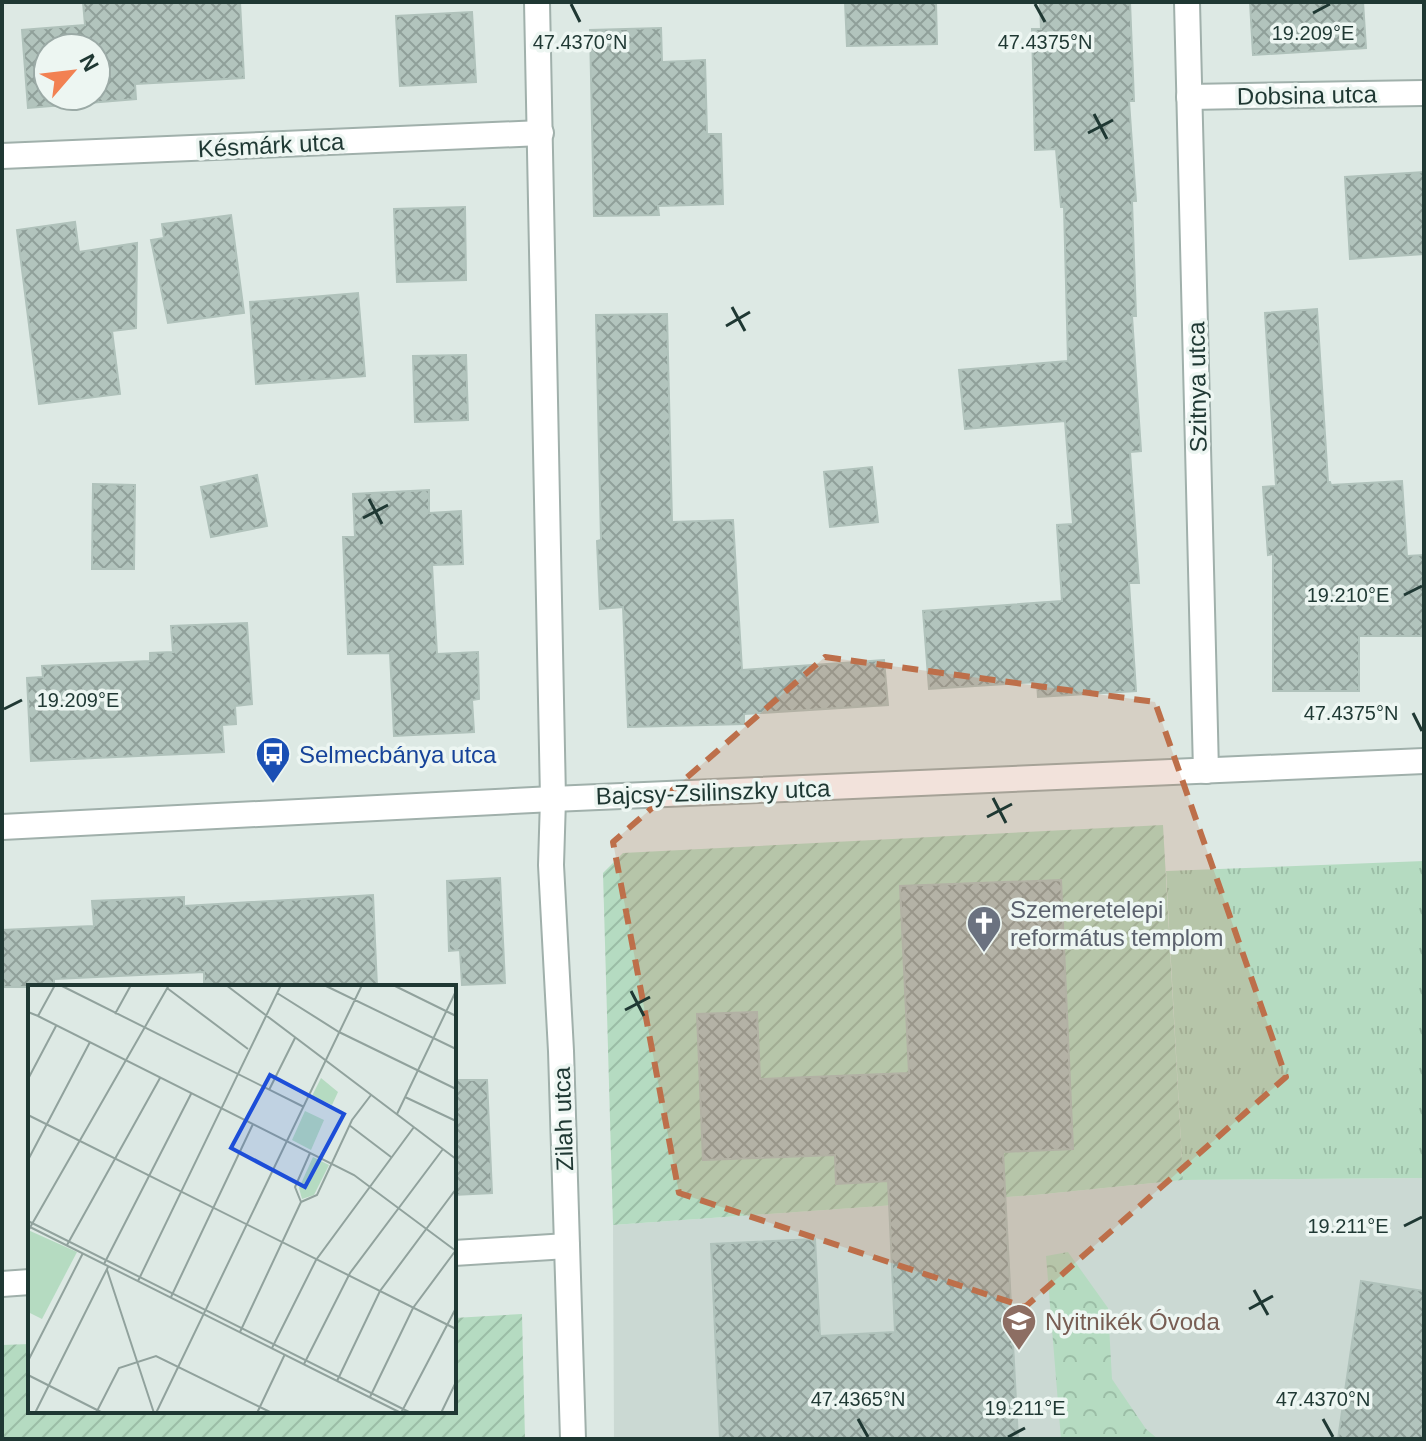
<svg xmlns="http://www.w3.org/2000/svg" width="1426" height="1441" viewBox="0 0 1426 1441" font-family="Arial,sans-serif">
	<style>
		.built { fill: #cbd9d3 }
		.forest { fill: url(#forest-crowns) }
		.park { fill: url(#park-tufts) }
		.garden { fill: url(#garden-furrows) }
		.building { fill: url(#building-cross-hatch); stroke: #b0c2bb; stroke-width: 2; fill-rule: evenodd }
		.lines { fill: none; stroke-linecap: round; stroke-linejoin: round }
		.street-casing { stroke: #a0b0ab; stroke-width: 28 }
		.street { stroke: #fff; stroke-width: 24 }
		.marked { fill: #bd6f4a; fill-opacity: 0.2; stroke: #bd6f4a; stroke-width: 6; stroke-dasharray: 16 10; stroke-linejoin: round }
		.ticks { fill: none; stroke: #1f3833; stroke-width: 3 }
		.labels { text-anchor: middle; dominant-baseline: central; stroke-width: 7; stroke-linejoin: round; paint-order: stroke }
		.street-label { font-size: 24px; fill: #1f3833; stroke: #edf6f2 }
		.transit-label { font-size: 24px; fill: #164399; stroke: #edf6f2; text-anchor: start }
		.worship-label { font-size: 24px; fill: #5b616d; stroke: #edf6f2; text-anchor: start }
		.education-label { font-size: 24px; fill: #785e54; stroke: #edf6f2; text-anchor: start }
		.inset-road { fill: none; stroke: #91a29d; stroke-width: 2 }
		.view { fill: #1d4ed8; fill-opacity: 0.15; stroke: #1d4ed8; stroke-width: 4 }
		.inset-edge { fill: none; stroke: #1f3833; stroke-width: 4 }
		.ticks-label { font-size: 20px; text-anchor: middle; fill: #1f3833; stroke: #edf6f2; stroke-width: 7; stroke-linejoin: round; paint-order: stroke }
	</style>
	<defs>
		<pattern id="forest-crowns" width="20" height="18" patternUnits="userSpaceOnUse" patternTransform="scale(2)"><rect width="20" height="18" fill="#b5dbc1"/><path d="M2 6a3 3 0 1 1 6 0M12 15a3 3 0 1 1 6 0" fill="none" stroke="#9bbda6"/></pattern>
		<pattern id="park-tufts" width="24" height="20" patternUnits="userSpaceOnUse" patternTransform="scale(2)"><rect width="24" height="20" fill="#b5dbc1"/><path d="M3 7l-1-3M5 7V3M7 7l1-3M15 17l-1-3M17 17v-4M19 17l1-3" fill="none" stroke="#9bbda6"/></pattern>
		<pattern id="garden-furrows" width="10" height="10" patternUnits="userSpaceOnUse" patternTransform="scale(2)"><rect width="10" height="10" fill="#b5dbc1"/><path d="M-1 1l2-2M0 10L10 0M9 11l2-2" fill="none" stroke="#9bbda6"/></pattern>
		<pattern id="building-cross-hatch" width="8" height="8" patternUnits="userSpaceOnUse" patternTransform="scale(2)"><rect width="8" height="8" fill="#b2c4bd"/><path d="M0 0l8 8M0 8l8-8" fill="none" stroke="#90a09a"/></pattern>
	</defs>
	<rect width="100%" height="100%" fill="#dde9e4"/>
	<!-- built -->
	<path class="built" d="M1424,1178V1439H614L613,1225L1035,1195L1183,1180Z"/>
	<!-- forest -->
	<path class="forest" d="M1068,1252L1108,1308L1112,1379L1146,1429L1158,1439H1061L1046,1256Z"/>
	<!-- park -->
	<path class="park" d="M1424,861V1178L1183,1180L1166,871Z"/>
	<!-- garden -->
	<g class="garden">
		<path d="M1163,825L1183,1180L1035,1195L613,1225L603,873L623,853Z"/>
		<path d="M522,1314L525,1439H2V1345L30,1344V1411H454V1318Z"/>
	</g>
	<!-- building -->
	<g class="building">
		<path d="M83,2H240L244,78L135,84L136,99L28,108L22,30L85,25ZM48,48H96V96H48Z"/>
		<path d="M845,2H936L937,44L847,46Z"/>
		<path d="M1040,2H1130L1134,101H1129L1136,201H1132L1136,316H1132L1141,451L1130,452L1139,583H1129L1136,691L1038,697L1037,682L929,689L923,611L1062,601L1057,525L1073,524L1065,421L965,429L959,370L1068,361L1064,207H1061L1056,149L1035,150L1032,29H1041Z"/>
		<path d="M1250,2H1363L1366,48L1253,55Z"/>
		<path d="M472,12L476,82L400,86L396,16Z"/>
		<path d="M661,28L662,62L705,60L707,134H721L723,204L658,206L659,215L594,216L590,30Z"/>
		<path d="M1424,172V254L1350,259L1345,177Z"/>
		<path d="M465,207L466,280L397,282L394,209Z"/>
		<path d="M231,215L244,313L168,323L151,240L164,238L162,224Z"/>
		<path d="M75,222L79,252L137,243L136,328L112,331L120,394L39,404L17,230Z"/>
		<path d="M358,293L365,376L256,384L250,302Z"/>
		<path d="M1317,309L1328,482H1330L1331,485L1402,481L1407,556L1424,555V636H1359V691H1273V554L1268,555L1263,487L1276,486L1265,313Z"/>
		<path d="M667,314L672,522L733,520L742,670L884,660L888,705L744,714V724L628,727L623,607L600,609L597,541L601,540L596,315Z"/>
		<path d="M466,355L468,420L415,422L413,356Z"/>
		<path d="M872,467L878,522L830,527L824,472Z"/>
		<path d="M257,475L267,526L211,537L201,487Z"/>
		<path d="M93,484L135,485L134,569H92Z"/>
		<path d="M429,490V513L461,511L463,564L432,565L437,654L478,652L479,699L472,700L474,732L394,736L390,653L348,654L343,537H355L353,494Z"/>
		<path d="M247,623L252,704L235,706L236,724L222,725L224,752L31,761L27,678L43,677L42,666L150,661V653L173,652L171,626Z"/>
		<path d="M500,878L505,983L462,985L460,950L449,951L447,881Z"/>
		<path d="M1061,880L1073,1149L1003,1152L1018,1439H720L711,1244L815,1239L820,1336L895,1332L888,1181L836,1184L835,1155L703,1160L697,1014L757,1012L760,1079L909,1073L900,886Z"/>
		<path d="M373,895L377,987H204V972L54,979V987H2V930L94,926L92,901L184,897V906Z"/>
		<path d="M454,1080H487L492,1193L454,1195Z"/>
		<path d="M1361,1281L1424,1291V1439H1338Z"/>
	</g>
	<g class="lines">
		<!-- street casing -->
		<g class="street-casing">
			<g id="street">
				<path d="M537,2L553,799L551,865L561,1051L573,1439"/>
				<path d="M1187,2L1206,771"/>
				<path d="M1189,97L1424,93"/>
				<path d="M2,156L541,133"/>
				<path d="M2,827L553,799L1424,761"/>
				<path d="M454,1253L567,1246"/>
				<path d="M2,1284L30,1282"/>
			</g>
		</g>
		<!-- street -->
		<use href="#street" class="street"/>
	</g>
	<!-- marked area -->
	<path class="marked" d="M825,657L1155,702L1286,1077L1025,1307L679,1193L613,842Z"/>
	<!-- ticks -->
	<path class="ticks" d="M571,4L580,22M1035,4L1045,22M1313,13L1330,4M1094,114L1107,139M1088,133L1113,120M732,307L745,331M726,326L750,312M369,499L382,524M363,518L388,505M1404,595L1422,586M4,709L22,700M1413,713L1422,731M993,798L1006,823M987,817L1012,804M631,991L644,1016M625,1010L650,997M1404,1226L1422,1217M1254,1290L1268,1315M1249,1309L1273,1296M858,1419L868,1437M1323,1419L1333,1437M1008,1437L1025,1428"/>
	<!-- icons -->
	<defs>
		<g id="bus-pin" transform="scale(1.8)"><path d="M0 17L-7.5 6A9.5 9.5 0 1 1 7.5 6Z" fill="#1a4fb4" stroke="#edf6f2"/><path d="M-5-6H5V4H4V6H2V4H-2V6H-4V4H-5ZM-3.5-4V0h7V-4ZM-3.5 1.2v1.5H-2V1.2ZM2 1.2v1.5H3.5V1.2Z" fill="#fff"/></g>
		<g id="church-pin" transform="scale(1.8)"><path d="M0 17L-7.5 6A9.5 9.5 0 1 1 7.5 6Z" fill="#6b7280" stroke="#edf6f2"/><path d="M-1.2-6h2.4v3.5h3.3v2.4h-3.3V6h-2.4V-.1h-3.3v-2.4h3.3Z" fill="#fff"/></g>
		<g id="school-pin" transform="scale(1.8)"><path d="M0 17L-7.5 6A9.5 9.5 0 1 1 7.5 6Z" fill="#8d6e63" stroke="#edf6f2"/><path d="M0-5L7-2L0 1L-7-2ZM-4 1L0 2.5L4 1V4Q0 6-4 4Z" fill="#fff"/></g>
	</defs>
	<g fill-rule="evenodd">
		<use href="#bus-pin" x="273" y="754"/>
		<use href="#church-pin" x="984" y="923"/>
		<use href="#school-pin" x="1019" y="1321"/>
	</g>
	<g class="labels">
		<!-- street labels -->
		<g class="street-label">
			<text transform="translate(1307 95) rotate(-1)">Dobsina utca</text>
			<text transform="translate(271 145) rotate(-3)">Késmárk utca</text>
			<text transform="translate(1197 387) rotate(-91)">Szitnya utca</text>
			<text transform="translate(713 792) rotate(-2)">Bajcsy-Zsilinszky utca</text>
			<text transform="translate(563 1119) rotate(-92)">Zilah utca</text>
		</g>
		<!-- transit labels -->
		<g class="transit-label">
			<text x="299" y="754">Selmecbánya utca</text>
		</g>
		<!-- worship labels -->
		<g class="worship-label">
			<text x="1010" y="909">Szemeretelepi<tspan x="1010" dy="28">református templom</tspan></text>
		</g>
		<!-- education labels -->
		<g class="education-label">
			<text x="1045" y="1321">Nyitnikék Óvoda</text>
		</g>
	</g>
	<!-- overview -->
	<g transform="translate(28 985)">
		<rect width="428" height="428" fill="#dde9e4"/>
		<path d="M0,245L49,267L14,334L0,327Z" fill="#b5dbc1"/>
		<path d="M293,93L310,107L304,120L284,111ZM277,126L296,135L283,165L264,155ZM285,172L301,180L286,210L274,214L271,203Z" fill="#b5dbc1"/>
		<path class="inset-road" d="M32,0L276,122M198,0L428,174M296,0L428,64M365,0L428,31M139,3L220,64M249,8L311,47L428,104M0,27L10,31L27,0M87,29L103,0M10,31L326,190L428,266M0,94L28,41M241,105L267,53M377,112L428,136M369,129L428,6M0,130L428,344M321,140L363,172M0,175L62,57M273,217L289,210L324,135L343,110M273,217L267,202L282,168M0,236L383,428M0,241L373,428M0,246L141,0M39,260L132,93M76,279L163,109M79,285L126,428M110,296L253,0M143,312L225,139M212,347L273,217M244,363L288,275L386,142M0,376L55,268M276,379L322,288L415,164M0,390L75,428M309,396L352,306L428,204M342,412L385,323L428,265M7,428L80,282M68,428L91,383L128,371L244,428M128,428L334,0M229,428L257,369M373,428L428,323M413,428L428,397"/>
		<path class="view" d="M242,90L316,129L277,202L203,163Z"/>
		<rect width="428" height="428" class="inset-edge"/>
	</g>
	<g class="ticks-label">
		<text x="1313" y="40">19.209°E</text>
		<text x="580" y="49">47.4370°N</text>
		<text x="1045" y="49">47.4375°N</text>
		<text x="1348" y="602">19.210°E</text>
		<text x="78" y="707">19.209°E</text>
		<text x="1351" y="720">47.4375°N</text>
		<text x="1348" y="1233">19.211°E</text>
		<text x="858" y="1406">47.4365°N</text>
		<text x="1323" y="1406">47.4370°N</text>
		<text x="1025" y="1415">19.211°E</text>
	</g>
	<!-- border -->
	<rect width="1426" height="1441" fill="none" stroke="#1f3833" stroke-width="8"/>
	<!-- north arrow -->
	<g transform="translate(72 72) rotate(62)"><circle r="38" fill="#edf6f2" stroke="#9baaa6" stroke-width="2"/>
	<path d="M0-6L14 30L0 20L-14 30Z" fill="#f28152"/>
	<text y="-12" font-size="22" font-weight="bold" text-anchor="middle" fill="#1f3833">N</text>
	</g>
</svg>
